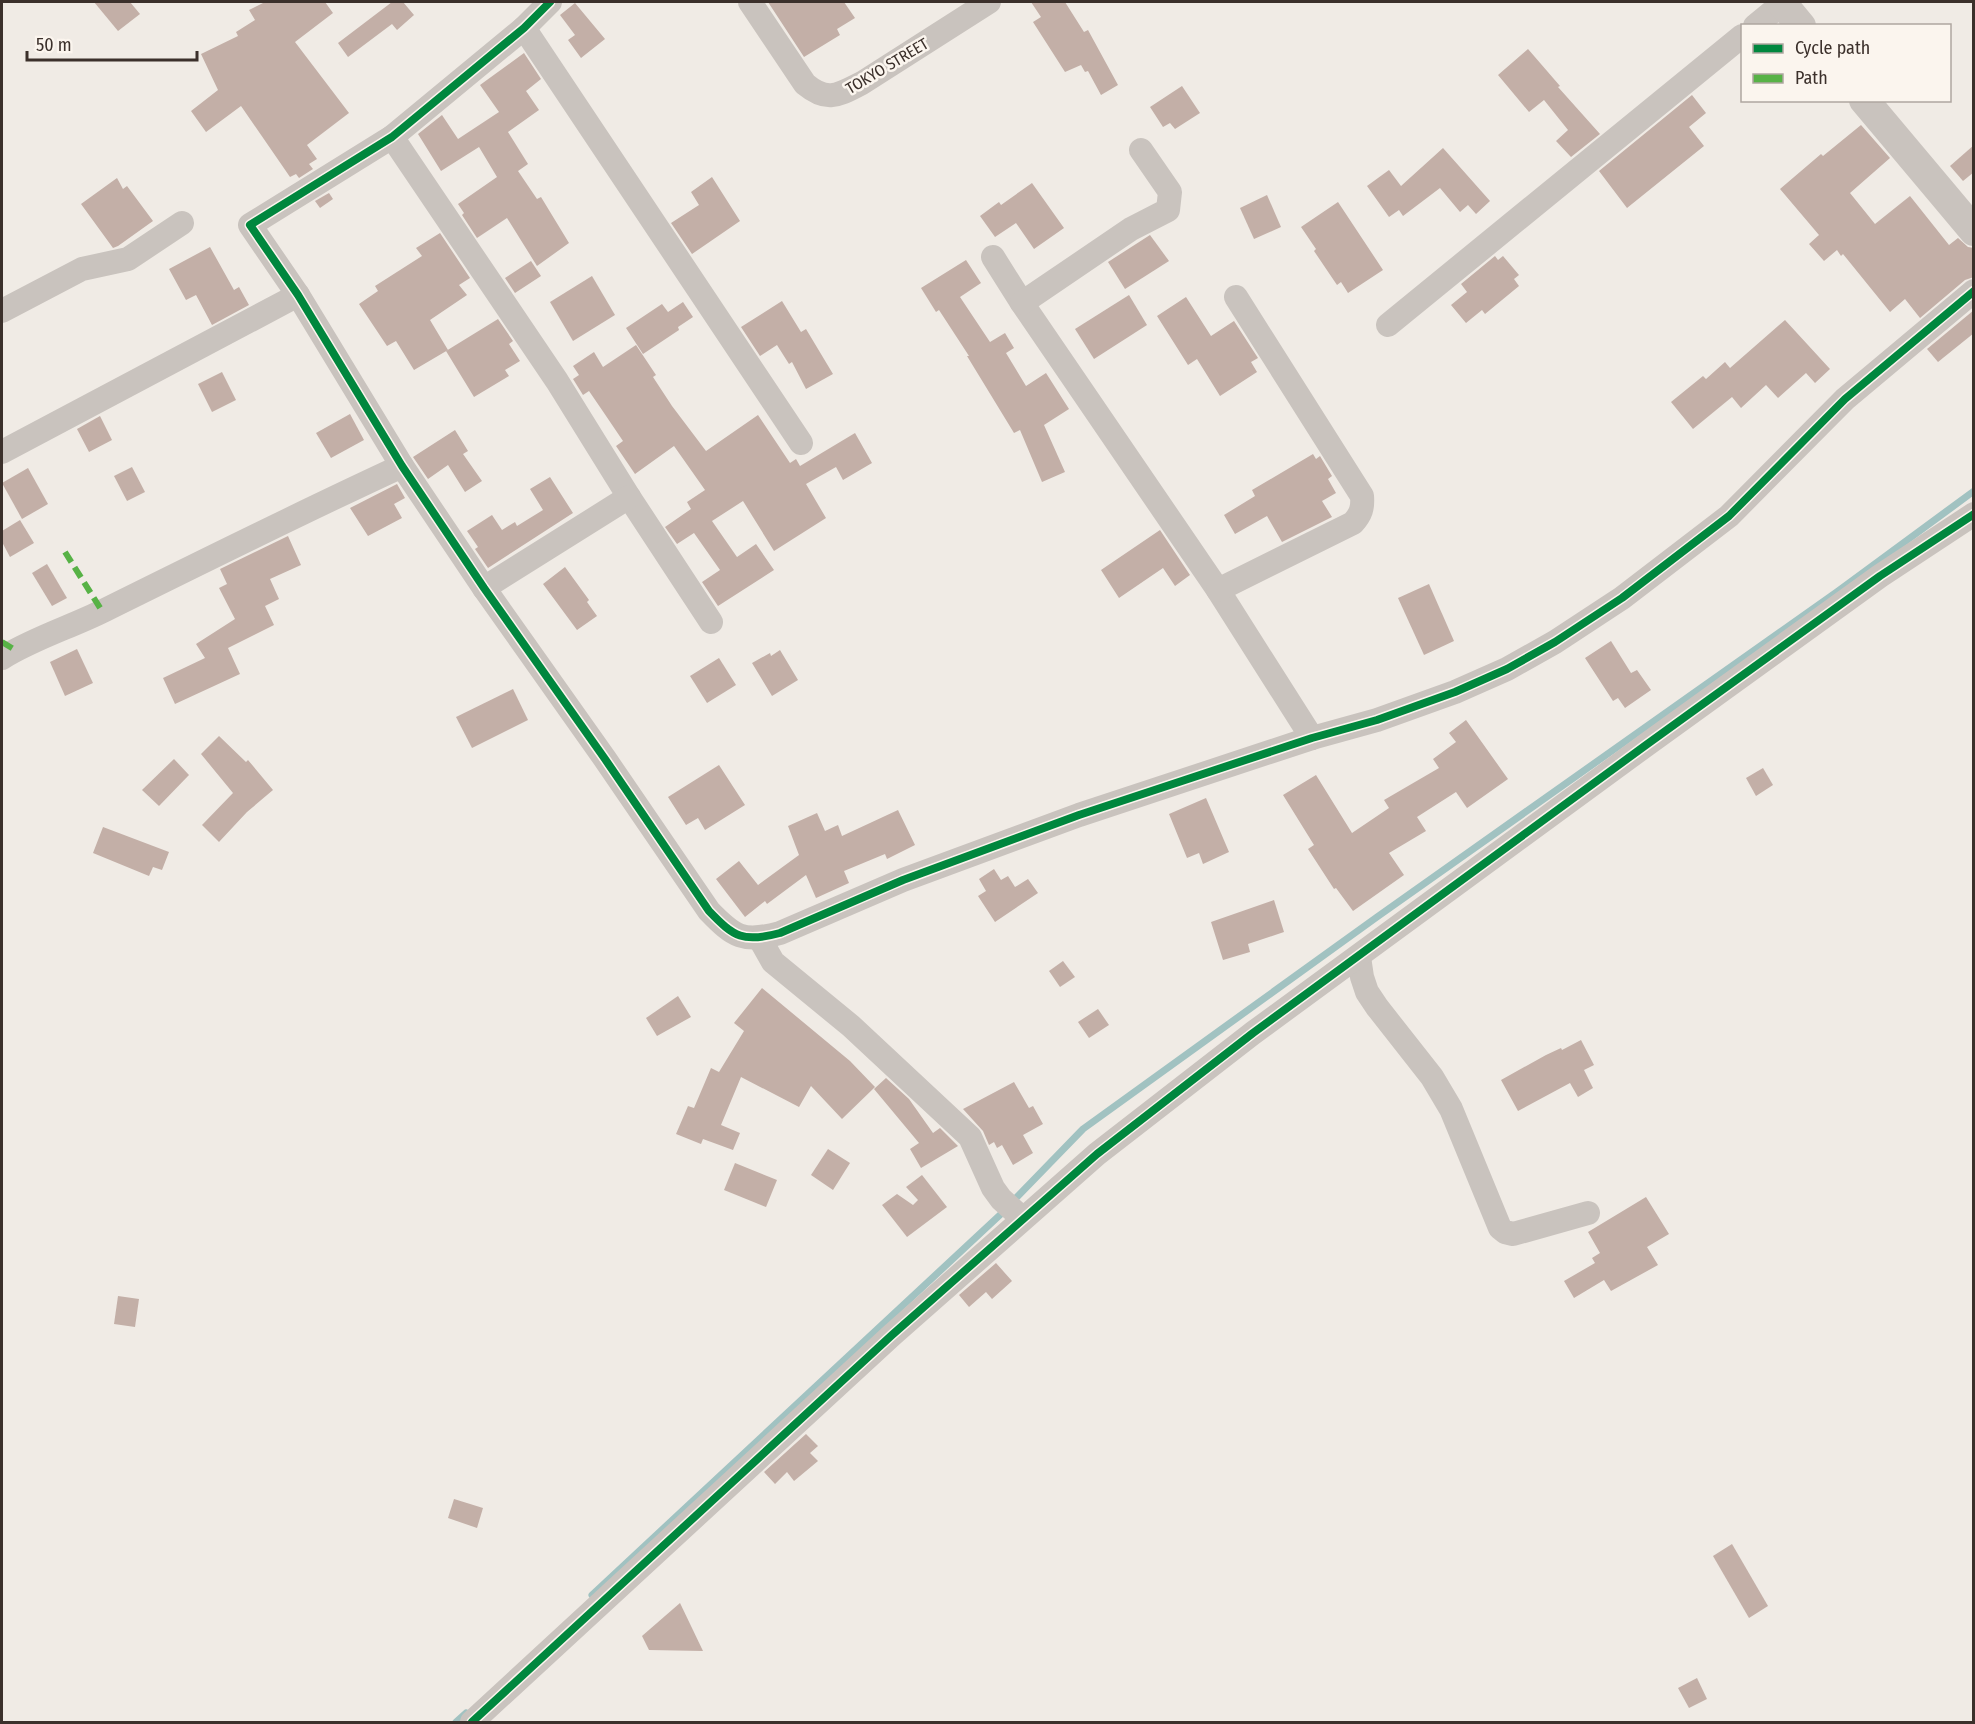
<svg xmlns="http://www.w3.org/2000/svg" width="1975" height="1724" viewBox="0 0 1975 1724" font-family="'Fira Sans Condensed',sans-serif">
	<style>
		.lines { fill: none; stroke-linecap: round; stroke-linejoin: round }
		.stream { stroke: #a1c2c1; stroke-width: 7 }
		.building { fill: #c3afa7 }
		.minor { stroke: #c9c3be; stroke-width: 24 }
		.tertiary { stroke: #c9c3be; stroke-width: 30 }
		.quiet { stroke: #57b246; stroke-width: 6; stroke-dasharray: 12 6; stroke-linecap: butt }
		.cycleway-casing { stroke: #fbf5ee; stroke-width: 11 }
		.cycleway { stroke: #00873e; stroke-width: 8 }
		.labels { text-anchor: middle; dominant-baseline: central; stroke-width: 5; stroke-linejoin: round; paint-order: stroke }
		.street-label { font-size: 16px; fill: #3b302b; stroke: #fbf5ee }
	</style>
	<rect width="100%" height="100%" fill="#f0ebe5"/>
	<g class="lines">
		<!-- stream -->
		<g class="stream">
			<path d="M1015,1199L1083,1129L1377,917L1838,591L1974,491"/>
			<path d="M592,1595L1001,1214"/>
			<path d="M456,1722L466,1713"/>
		</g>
	</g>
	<!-- building -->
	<g class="building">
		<path d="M94,2H130L140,14L118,31Z"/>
		<path d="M265,2H325L333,13L295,42L349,113L307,145L317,159L309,164L313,169L299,178L296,174L290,177L241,106L206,132L191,111L218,90L201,54L238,36L236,32L255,20L249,10Z"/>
		<path d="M392,2H403L414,15L397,30L392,24L348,57L338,43Z"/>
		<path d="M768,2H844L855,18L837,29L840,35L804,57Z"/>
		<path d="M1031,2H1065L1084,32L1088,30L1118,85L1101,95L1088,71L1085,72L1081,65L1065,72L1033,22L1041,17Z"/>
		<path d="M575,3L605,39L581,58L568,40L575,35L560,15Z"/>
		<path d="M1528,49L1560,86L1558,87L1600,134L1571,157L1556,141L1568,130L1544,100L1529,112L1498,75Z"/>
		<path d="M524,53L541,79L526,91L539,110L508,132L528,164L518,171L537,199L541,197L569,243L537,266L507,218L477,238L462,215L464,213L458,204L497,177L479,147L441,171L418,134L442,115L458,139L499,112L480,85Z"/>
		<path d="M1182,86L1200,113L1175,129L1170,123L1163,127L1150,107Z"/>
		<path d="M1692,95L1706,113L1689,127L1704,146L1627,208L1599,171Z"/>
		<path d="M1861,125L1890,158L1850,193L1875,224L1910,196L1949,245L1958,238L1968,247L1974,248V277L1965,280L1920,318L1905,299L1890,312L1843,254L1841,256L1837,250L1824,261L1809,244L1819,235L1780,189L1821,154L1823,156Z"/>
		<path d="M1974,145V172L1963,181L1950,166Z"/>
		<path d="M1443,148L1490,201L1476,214L1468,205L1460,212L1440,188L1403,216L1399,210L1389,217L1367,186L1389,170L1401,186Z"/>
		<path d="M712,177L740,221L692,254L671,223L699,205L691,192Z"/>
		<path d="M117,178L123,189L127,186L153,221L118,246L113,248L81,204Z"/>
		<path d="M1032,183L1064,228L1034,249L1016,223L995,237L980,216L999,202L1001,205Z"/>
		<path d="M329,193L333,199L320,208L315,201Z"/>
		<path d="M1267,195L1281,227L1254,239L1240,208Z"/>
		<path d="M1338,202L1383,270L1348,293L1341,282L1337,285L1314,251L1316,249L1301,227Z"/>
		<path d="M440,233L470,278L459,285L467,295L430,320L448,350L414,370L396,341L387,346L359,304L378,291L375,286L422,256L416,248Z"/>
		<path d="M1150,235L1169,261L1125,289L1108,262Z"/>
		<path d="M210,247L234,290L239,287L249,305L212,325L196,295L186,300L169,269Z"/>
		<path d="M1495,256L1498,260L1503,256L1519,275L1514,279L1519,286L1485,314L1482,310L1466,323L1451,305L1467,292L1461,284Z"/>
		<path d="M966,260L981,283L960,297L990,342L1005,333L1014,348L1006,353L1026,386L1046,373L1069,409L1044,425L1065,472L1042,482L1020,430L1014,433L967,356H969L939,310L936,312L921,288Z"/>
		<path d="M531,261L541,276L515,293L505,278Z"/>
		<path d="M592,276L615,315L573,341L550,302Z"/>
		<path d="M1129,295L1147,325L1094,359L1075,329Z"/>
		<path d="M1186,297L1211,336L1234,321L1258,358L1251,362L1257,372L1220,396L1197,359L1188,365L1157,316Z"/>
		<path d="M782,301L801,332L806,329L833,374L806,389L792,362L789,364L777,345L760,356L741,327Z"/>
		<path d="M683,302L693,317L678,327L679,330L643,354L626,328L662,304L668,312Z"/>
		<path d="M1974,310V333L1938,362L1927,349Z"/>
		<path d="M498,319L513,341L509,344L520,361L505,370L509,376L474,397L446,351Z"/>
		<path d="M1785,320L1830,369L1815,383L1806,373L1778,398L1766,385L1741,408L1732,397L1693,429L1671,402L1703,376L1706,379L1725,362L1730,368Z"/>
		<path d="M636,345L656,375L653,377L672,406L706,451L758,415L790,463L796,459L800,466L855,433L872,463L843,480L836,467L806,484L826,518L774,551L743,501L712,521L737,557L756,544L774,570L718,606L702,582L720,570L694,533L677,544L665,527L691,509L687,502L705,490L674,446L635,474L616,446L623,441L602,410L589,391L583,395L573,379L579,375L573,366L594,352L603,367Z"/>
		<path d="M222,372L236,400L212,412L198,384Z"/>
		<path d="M350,414L364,440L331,458L316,433Z"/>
		<path d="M100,416L112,440L89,452L77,429Z"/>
		<path d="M455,430L468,451L463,454L482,481L465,492L448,465L428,479L413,457Z"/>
		<path d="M1313,454L1316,459L1320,456L1332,476L1328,479L1336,493L1322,501L1332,517L1282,542L1267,516L1235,534L1224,515L1255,496L1252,490Z"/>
		<path d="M132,467L145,492L127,501L114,476Z"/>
		<path d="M28,468L48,504L22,519L2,483Z"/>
		<path d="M550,477L573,513L488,568L475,549L478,547L467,531L492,515L502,530L515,522L517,526L543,510L530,489Z"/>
		<path d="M397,484L405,498L394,504L402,518L368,536L350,508Z"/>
		<path d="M20,520L34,543L10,557L2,542V531Z"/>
		<path d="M1160,530L1190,575L1175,586L1163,568L1119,598L1101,570Z"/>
		<path d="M288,536L301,565L270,579L279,599L265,606L274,625L228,648L240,674L175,704L163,678L205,658L196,644L235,619L219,588L227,584L220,569Z"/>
		<path d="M47,564L67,598L52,606L32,573Z"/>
		<path d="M565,567L589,600L587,602L597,616L577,630L543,584Z"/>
		<path d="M1429,584L1454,641L1424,655L1398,598Z"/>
		<path d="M1611,641L1631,673L1637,670L1651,690L1625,708L1618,698L1613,701L1585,658Z"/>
		<path d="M77,649L93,683L65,696L50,662Z"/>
		<path d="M780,650L798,680L772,696L752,663L770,653L771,656Z"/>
		<path d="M719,658L736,685L707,703L690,676Z"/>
		<path d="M513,689L528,720L472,748L456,717Z"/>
		<path d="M1466,720L1508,779L1467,808L1456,792L1417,817L1426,831L1389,853L1404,875L1353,911L1336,888L1334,889L1308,849L1314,845L1283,795L1316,775L1352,833L1389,808L1384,800L1439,768L1433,759L1456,742L1449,733Z"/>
		<path d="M219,736L246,762L248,760L273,790L247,812L219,842L202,825L233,793L201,754Z"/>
		<path d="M174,759L189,775L159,806L142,790Z"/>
		<path d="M719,765L745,805L705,830L698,818L686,825L668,797Z"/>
		<path d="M1763,768L1773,785L1756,796L1746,778Z"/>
		<path d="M1206,798L1229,852L1203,864L1199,853L1187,858L1169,814Z"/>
		<path d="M898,810L915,845L887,859L885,854L844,871L849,883L816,898L806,875L767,904L765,901L745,917L716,879L739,861L758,885L799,855L788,826L817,813L825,831L838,825L842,836Z"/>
		<path d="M103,827L169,852L162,870L153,867L149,876L93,853Z"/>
		<path d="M994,869L1001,880L1008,876L1015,887L1028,879L1038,893L995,922L978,896L986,891L979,879Z"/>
		<path d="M1274,900L1284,932L1248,944L1250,952L1223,960L1211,922Z"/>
		<path d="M1063,961L1075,977L1060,987L1049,971Z"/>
		<path d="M762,988L850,1061L875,1087L842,1119L811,1086L799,1107L741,1077L721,1125L740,1133L733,1150L703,1139L701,1144L676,1134L688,1106L694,1108L711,1068L719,1072L744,1031L734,1023Z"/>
		<path d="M678,996L691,1017L657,1036L646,1018Z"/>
		<path d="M1098,1009L1109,1025L1089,1038L1078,1022Z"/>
		<path d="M1581,1040L1594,1065L1584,1070L1593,1088L1578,1097L1570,1083L1518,1111L1501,1080L1546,1055L1561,1048L1562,1050Z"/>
		<path d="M886,1078L909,1099L933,1133L940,1128L958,1146L921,1168L910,1149L919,1143L874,1089Z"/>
		<path d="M1014,1082L1029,1108L1033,1106L1043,1124L1023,1135L1033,1153L1013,1165L1002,1145L997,1148L994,1142L989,1145L983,1131L963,1109Z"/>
		<path d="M828,1149L850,1163L833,1190L811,1175Z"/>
		<path d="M735,1163L777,1180L766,1207L724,1190Z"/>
		<path d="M922,1175L947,1207L907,1237L882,1205L897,1194L913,1205L918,1200L906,1187Z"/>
		<path d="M1646,1197L1669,1234L1647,1247L1658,1265L1611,1291L1604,1280L1574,1298L1564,1281L1595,1263L1592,1258L1600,1253L1588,1232Z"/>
		<path d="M996,1263L1012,1281L992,1299L986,1292L969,1307L959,1295Z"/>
		<path d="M118,1296L139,1299L135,1327L114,1324Z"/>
		<path d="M806,1434L818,1446L810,1453L818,1461L794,1481L787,1472L775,1484L764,1472Z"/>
		<path d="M454,1499L483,1508L477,1528L448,1518Z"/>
		<path d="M1732,1544L1768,1606L1749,1618L1713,1556Z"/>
		<path d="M680,1603L703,1651L649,1650L642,1636Z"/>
		<path d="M1697,1678L1707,1699L1689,1708L1678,1688Z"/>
	</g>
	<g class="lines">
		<!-- minor -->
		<g class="minor">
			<path d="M550,2L524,28L392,137L250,225L298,295L402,466L484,588L605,759L709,911C734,937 743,943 780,933L903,880L1079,815L1312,738L1377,720L1455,692L1507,669L1555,642L1622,598L1729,516L1845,399L1974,291"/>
			<path d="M750,2L805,84C828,103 838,95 862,83L989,2"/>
			<path d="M1755,26L1783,3"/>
			<path d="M524,28L801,443"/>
			<path d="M392,137L557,381L629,497L711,622"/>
			<path d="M993,257L1022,303L1218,590L1312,738"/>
			<path d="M1022,303L1131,229L1168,210L1170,192L1141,150"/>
			<path d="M2,311L82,269L128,259L182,223"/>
			<path d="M1388,325L1742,36"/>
			<path d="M2,452L298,295"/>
			<path d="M484,588L629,497"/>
			<path d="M1218,590L1353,523C1361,514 1363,508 1362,496L1236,297"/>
			<path d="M2,658C34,638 71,627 105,610C204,561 302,512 402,466"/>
			<path d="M760,939L773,962L851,1026L970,1137L993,1188L1001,1199L1022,1218"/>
			<path d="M1359,957L1362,977L1367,992L1377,1007L1432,1077L1451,1109L1500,1228L1505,1232L1513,1234L1588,1213"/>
			<path d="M472,1722L892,1335L1097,1154L1253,1033L1646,745L1880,576L1974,514"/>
		</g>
		<!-- tertiary -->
		<g class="tertiary">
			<path d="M1781,2L1801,26"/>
			<path d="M1864,100L1974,231"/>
		</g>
		<!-- quiet -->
		<g class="quiet">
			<path d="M65,552L102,611"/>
			<path d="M2,642L15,650"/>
		</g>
		<!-- cycleway casing -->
		<g class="cycleway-casing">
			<g id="cycleway">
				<path d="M550,2L524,28L392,137L250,225L298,295L402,466L484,588L605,759L709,911C734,937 743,943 780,933L903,880L1079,815L1312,738L1377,720L1455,692L1507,669L1555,642L1622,598L1729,516L1845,399L1974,291"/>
				<path d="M472,1722L892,1335L1097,1154L1253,1033L1646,745L1880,576L1974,514"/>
			</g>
		</g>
		<!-- cycleway -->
		<use href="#cycleway" class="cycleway"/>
	</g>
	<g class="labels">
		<!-- street labels -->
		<g class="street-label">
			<text transform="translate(887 66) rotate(-31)">TOKYO STREET</text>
		</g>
	</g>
	<!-- border -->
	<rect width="1975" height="1724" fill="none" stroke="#3b302b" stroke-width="6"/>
	<!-- legend -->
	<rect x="1741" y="24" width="210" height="78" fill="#fbf5ee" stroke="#aea6a0" stroke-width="1.5"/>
	<rect x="1753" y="44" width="30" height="9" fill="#00873e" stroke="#aea6a0" stroke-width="1.5"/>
	<text x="1795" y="54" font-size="18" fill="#3b302b">Cycle path</text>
	<rect x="1753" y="74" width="30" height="9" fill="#57b246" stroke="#aea6a0" stroke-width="1.5"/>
	<text x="1795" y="84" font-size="18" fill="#3b302b">Path</text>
	<!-- scale -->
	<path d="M27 51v9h170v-9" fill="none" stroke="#3b302b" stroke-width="3"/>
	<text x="36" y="51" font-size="18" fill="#3b302b" stroke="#fbf5ee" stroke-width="4.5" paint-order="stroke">50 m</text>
</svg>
